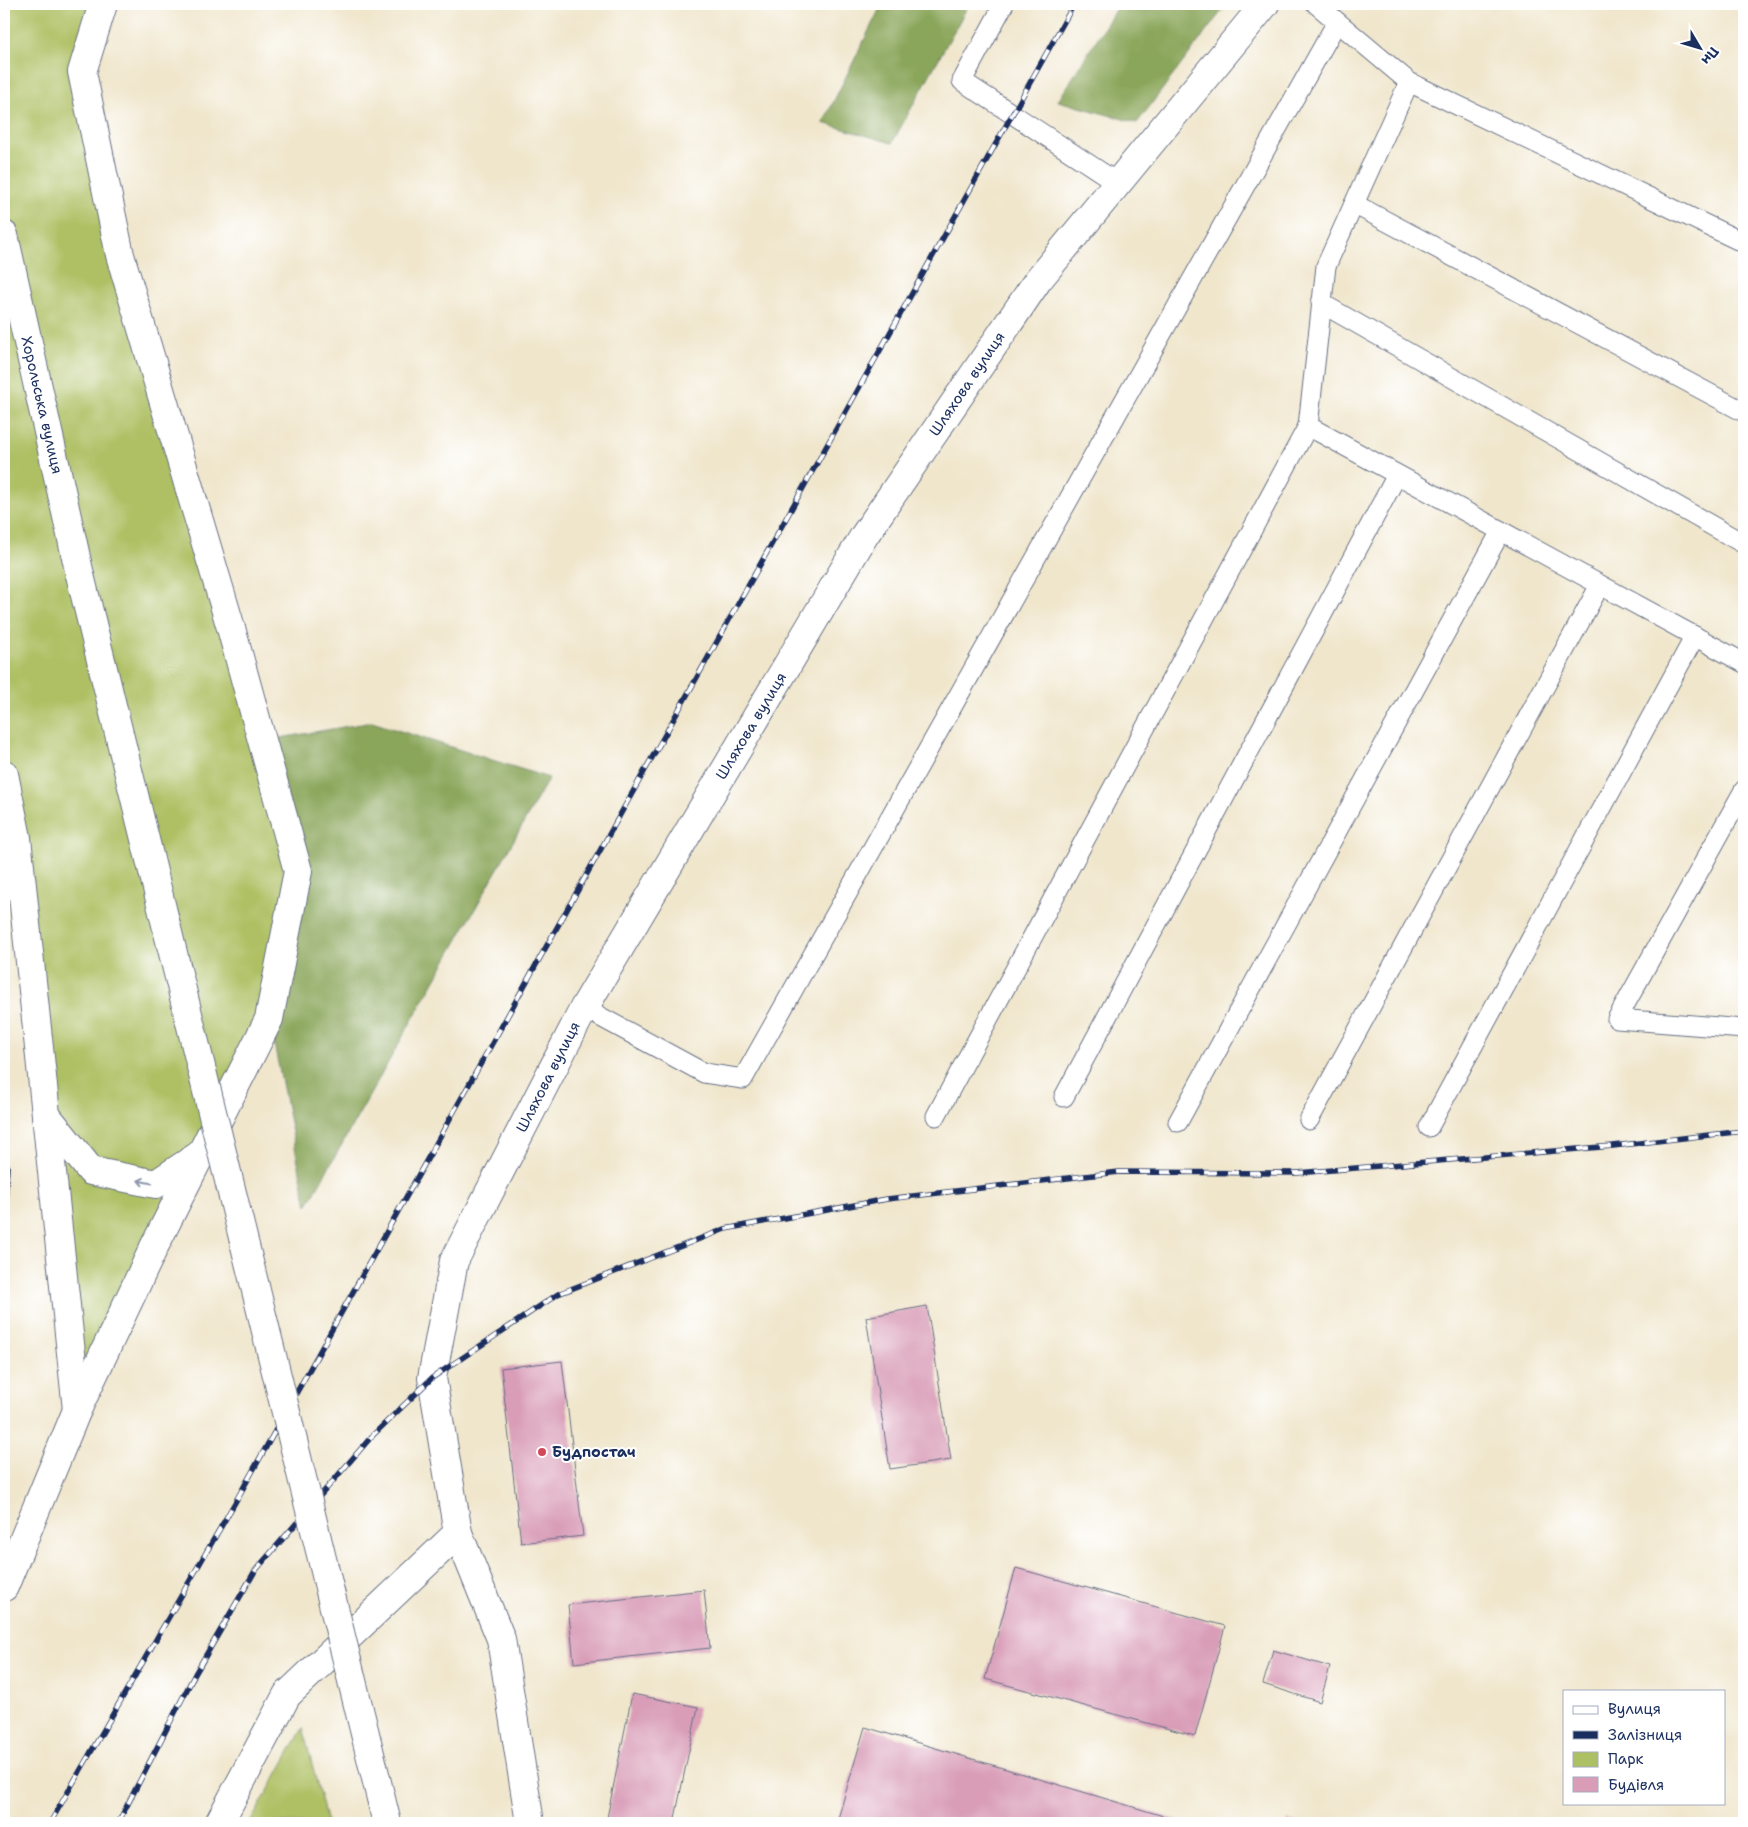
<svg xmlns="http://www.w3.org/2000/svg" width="1748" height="1827" viewBox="0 0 1748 1827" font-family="'Shantell Sans',sans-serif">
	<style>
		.green { fill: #aec064; stroke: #647861 }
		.forest { fill: #8aa65a; stroke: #526a5c }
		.building { fill: #d99db8 }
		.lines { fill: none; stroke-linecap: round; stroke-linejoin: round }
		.service-casing { stroke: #666f84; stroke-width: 21 }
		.minor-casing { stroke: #666f84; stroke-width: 30 }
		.tertiary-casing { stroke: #666f84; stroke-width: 30 }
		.service { stroke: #fff; stroke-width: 19 }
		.minor { stroke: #fff; stroke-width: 28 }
		.tertiary { stroke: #fff; stroke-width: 28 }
		.rail-casing { stroke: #1b2f5e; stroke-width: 5.5 }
		.rail { stroke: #fff; stroke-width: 4; stroke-dasharray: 11; stroke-linecap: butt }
		.tertiary-bridge-casing { stroke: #666f84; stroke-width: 30; stroke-linecap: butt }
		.tertiary-bridge { stroke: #fff; stroke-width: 28 }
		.oneway { stroke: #8d97ae }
		.poi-dot { fill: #d1495b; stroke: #fff; stroke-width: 2 }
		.labels { text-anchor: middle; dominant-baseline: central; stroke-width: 4; stroke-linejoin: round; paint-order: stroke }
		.street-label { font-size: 15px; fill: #1b2f5e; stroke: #fff }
		.poi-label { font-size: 15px; font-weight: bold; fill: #1b2f5e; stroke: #fff; text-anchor: start }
	</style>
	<rect width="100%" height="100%" fill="#fff"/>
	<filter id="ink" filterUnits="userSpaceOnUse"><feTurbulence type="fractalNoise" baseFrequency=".02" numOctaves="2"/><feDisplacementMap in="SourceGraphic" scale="10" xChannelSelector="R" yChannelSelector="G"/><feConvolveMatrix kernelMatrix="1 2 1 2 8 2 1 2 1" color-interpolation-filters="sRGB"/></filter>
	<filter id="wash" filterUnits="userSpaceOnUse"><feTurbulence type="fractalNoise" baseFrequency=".0096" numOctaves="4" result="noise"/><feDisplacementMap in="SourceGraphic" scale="20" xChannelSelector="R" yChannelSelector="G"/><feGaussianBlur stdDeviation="1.12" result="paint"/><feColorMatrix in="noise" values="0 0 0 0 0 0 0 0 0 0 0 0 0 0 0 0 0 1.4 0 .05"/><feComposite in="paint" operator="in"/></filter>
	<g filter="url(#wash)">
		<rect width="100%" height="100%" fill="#f0e6cc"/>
		<!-- green -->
		<g class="green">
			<path d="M4,4H103L82,72L298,871L269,1019L77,1410L4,774Z"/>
			<path d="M303,1728L327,1823H250Z"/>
		</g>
		<!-- forest -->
		<g class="forest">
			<path d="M882,4H969L892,143L823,123Z"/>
			<path d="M1119,4H1227L1137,123L1058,101Z"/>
			<path d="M372,722L549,778L307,1206L269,1019L298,871L263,741Z"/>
		</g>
		<g id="blocks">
			<!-- building -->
			<g class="building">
				<path d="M927,1306L951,1460L890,1469L866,1317Z"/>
				<path d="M562,1361L583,1536L521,1543L501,1368Z"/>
				<path d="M1016,1568L1225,1626L1195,1736L985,1679Z"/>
				<path d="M704,1590L710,1648L574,1663L568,1605Z"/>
				<path d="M1273,1650L1330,1667L1320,1702L1263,1684Z"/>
				<path d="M632,1694L698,1707L674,1823H606Z"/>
				<path d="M865,1727L1187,1823L837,1822Z"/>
				<path d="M1288,1820L1300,1823H1287Z"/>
			</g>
		</g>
	</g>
	<g filter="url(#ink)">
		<use href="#blocks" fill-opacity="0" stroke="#666f84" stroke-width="1"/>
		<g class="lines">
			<!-- service casing -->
			<g class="service-casing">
				<g id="service">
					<path d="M1004,4L962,81L1116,182"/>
					<path d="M1316,4L1409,82L1744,243"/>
					<path d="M1409,82L1326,266L1308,426L1744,663"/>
					<path d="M1354,204L1744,412"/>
					<path d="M1321,303L1744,544"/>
					<path d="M1744,790L1617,1019L1744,1029"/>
					<path d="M584,1008L704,1073L743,1079L1337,22"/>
					<path d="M1064,1097L1397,475"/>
					<path d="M936,1116L1308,426"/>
					<path d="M1309,1120L1600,585"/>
					<path d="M1178,1122L1501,531"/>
					<path d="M1429,1127L1695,636"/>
				</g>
			</g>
			<!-- minor casing -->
			<g class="minor-casing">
				<path id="minor" d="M458,1533L432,1378L454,1261L584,1008L864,536L1038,280L1265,4"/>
			</g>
			<!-- tertiary casing -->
			<g class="tertiary-casing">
				<g id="tertiary">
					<path d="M4,235L80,575"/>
					<path d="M4,774L17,838L77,1410"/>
					<path d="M46,1115L91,1171L156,1184L198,1156"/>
					<path d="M4,1587L77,1410L155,1245L269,1019L298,871L231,628L120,255L82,72L103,4"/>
					<path d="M219,1823L287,1695L458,1533L501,1639L530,1823"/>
				</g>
			</g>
			<!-- service -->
			<use href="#service" class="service"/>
			<!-- minor -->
			<use href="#minor" class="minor"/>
			<!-- tertiary -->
			<use href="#tertiary" class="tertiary"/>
			<!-- rail casing -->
			<g class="rail-casing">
				<g id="rail">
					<path d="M4,1153L7,1166L4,1224"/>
					<path d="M50,1823L237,1499L1074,4"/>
					<path d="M118,1823L195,1674L255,1571L372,1436L432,1378L558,1294L725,1229L887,1199L1119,1172L1297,1173L1613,1146L1744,1131"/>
				</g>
			</g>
			<!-- rail -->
			<use href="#rail" class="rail"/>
			<!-- tertiary-bridge casing -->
			<g class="tertiary-bridge-casing">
				<path id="tertiary-bridge" d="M80,575L387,1823"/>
			</g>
			<!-- tertiary-bridge -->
			<use href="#tertiary-bridge" class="tertiary-bridge"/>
		</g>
		<!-- one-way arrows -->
		<defs><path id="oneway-shaft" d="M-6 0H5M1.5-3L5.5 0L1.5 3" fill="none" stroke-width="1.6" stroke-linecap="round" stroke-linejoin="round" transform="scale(1.25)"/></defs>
		<use class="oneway" href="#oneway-shaft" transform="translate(145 1182) rotate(-168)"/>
	</g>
	<!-- markers -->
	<circle class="poi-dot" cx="542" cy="1452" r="5"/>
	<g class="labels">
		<!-- street labels -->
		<g class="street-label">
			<text transform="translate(967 384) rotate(-56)">Шляхова вулиця</text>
			<text transform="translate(42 405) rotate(77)">Хорольська вулиця</text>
			<text transform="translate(751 726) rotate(-59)">Шляхова вулиця</text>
			<text transform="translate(548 1077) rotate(-63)">Шляхова вулиця</text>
		</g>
		<!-- poi labels -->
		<g class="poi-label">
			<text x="552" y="1452">Будпостач</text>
		</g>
	</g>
	<!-- margin -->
	<rect width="1748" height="1827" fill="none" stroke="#fff" stroke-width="20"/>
	<!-- legend -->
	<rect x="1563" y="1690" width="162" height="115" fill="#ffffff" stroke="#a4acbf"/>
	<rect x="1573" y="1706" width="25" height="8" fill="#ffffff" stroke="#a4acbf"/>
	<text x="1608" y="1714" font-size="15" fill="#1b2f5e">Вулиця</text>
	<rect x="1573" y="1731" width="25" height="8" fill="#1b2f5e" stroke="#a4acbf"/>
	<text x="1608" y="1740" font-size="15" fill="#1b2f5e">Залізниця</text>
	<rect x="1573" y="1752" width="25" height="15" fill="#aec064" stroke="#a4acbf"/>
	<text x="1608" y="1764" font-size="15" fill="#1b2f5e">Парк</text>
	<rect x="1573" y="1777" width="25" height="15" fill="#d99db8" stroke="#a4acbf"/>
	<text x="1608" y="1790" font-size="15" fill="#1b2f5e">Будівля</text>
	<!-- north arrow -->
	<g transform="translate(1700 48) rotate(128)" stroke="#ffffff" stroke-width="4" paint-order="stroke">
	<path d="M0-4L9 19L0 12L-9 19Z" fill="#1b2f5e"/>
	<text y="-8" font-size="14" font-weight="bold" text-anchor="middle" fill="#1b2f5e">Пн</text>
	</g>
</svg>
